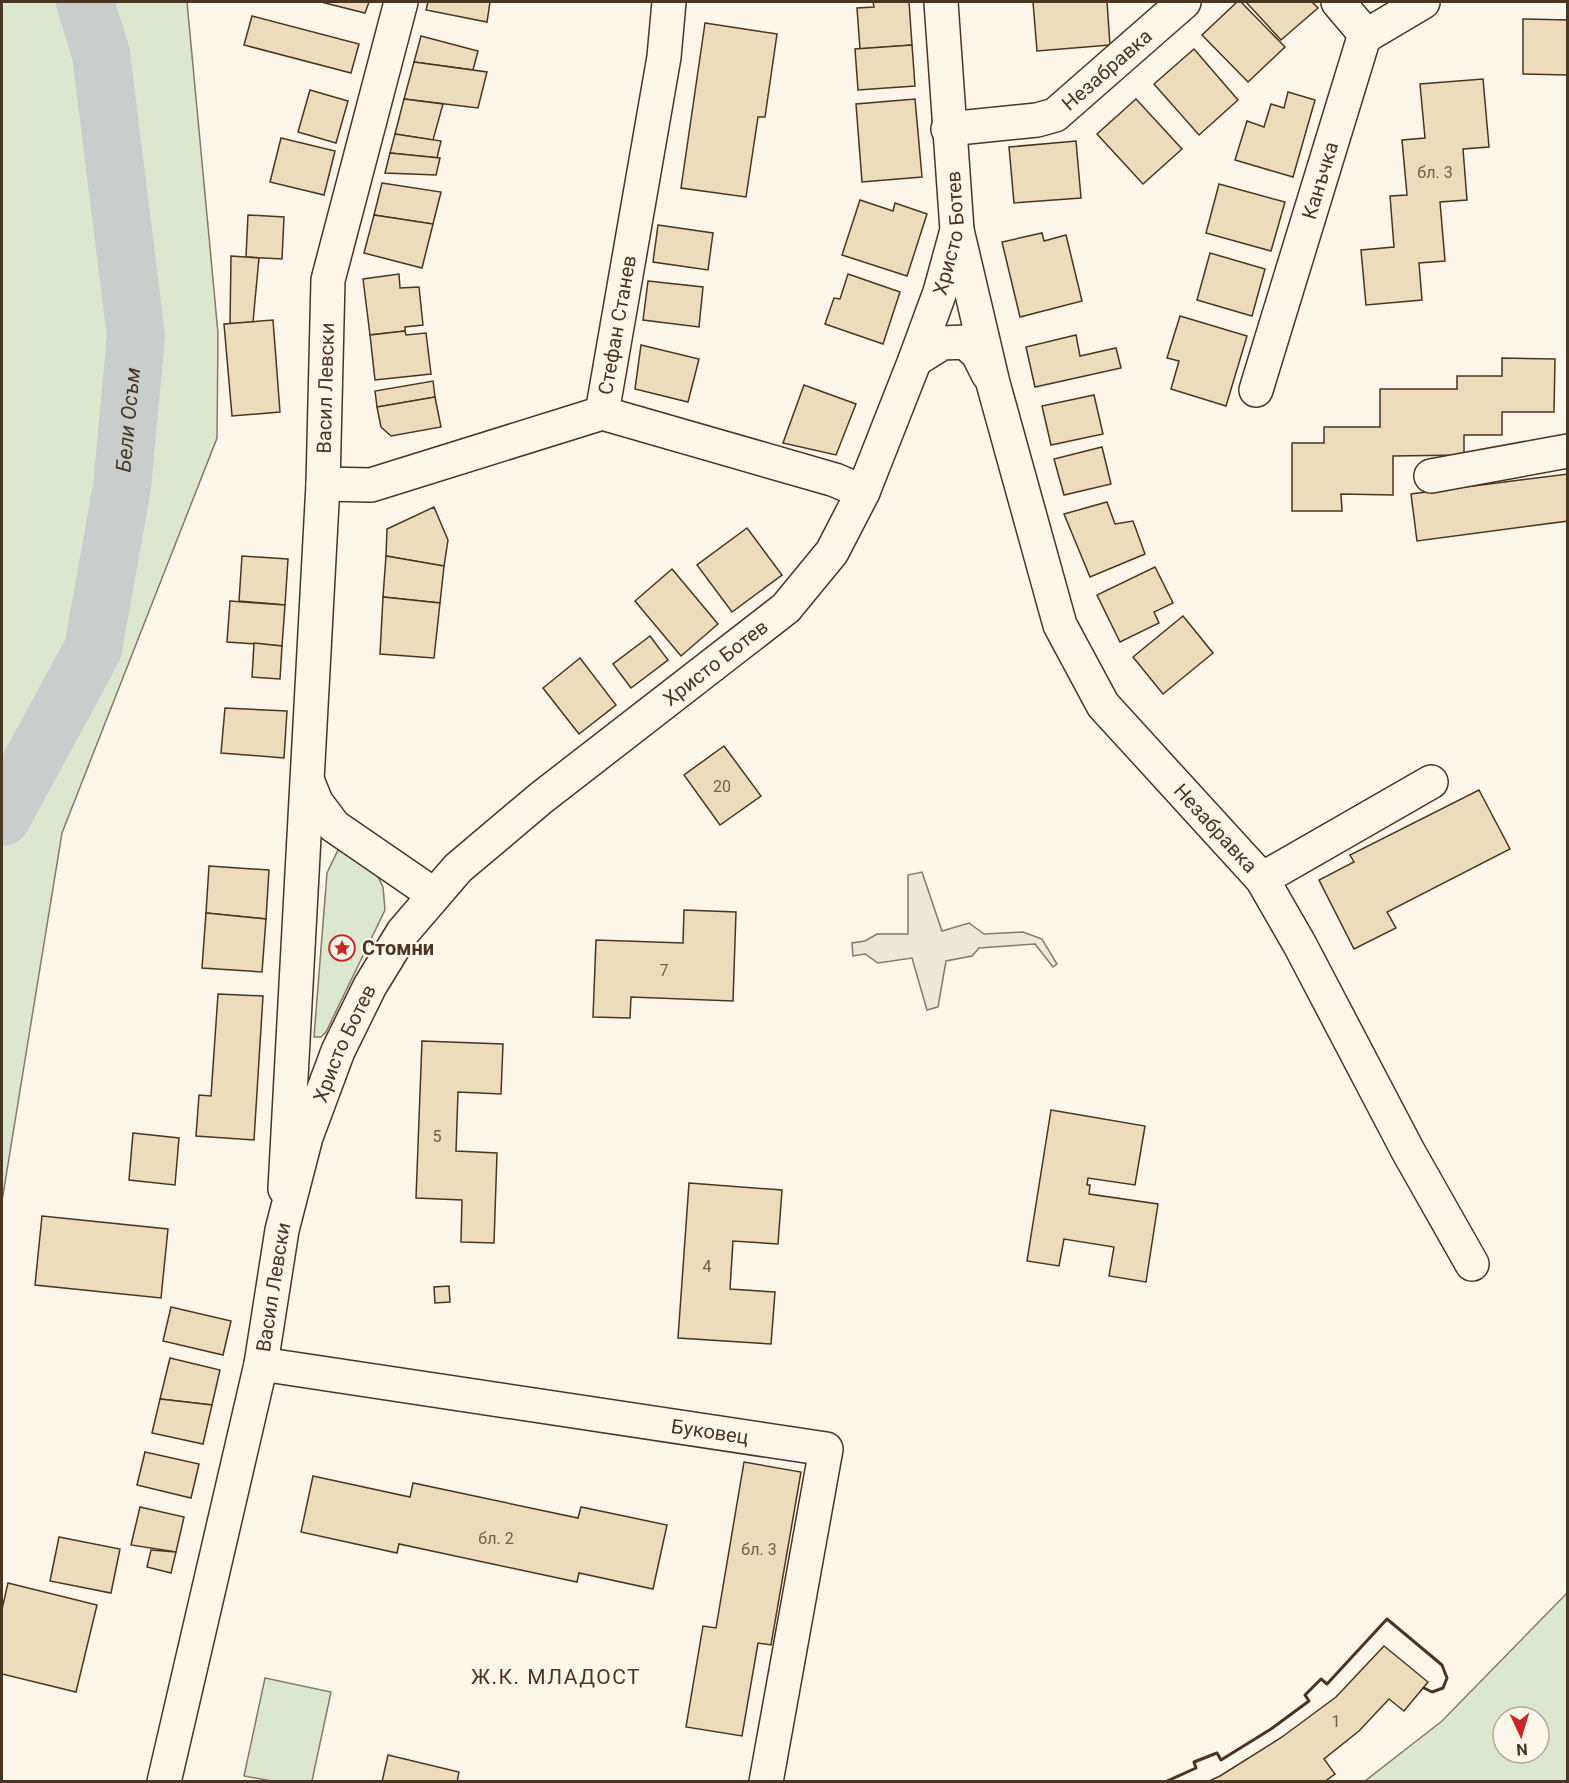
<svg xmlns="http://www.w3.org/2000/svg" width="1569" height="1783" viewBox="0 0 1569 1783" font-family="Roboto,sans-serif">
	<style>
		.green { fill: #dce7d0; stroke: #887966; stroke-width: 1.5; fill-rule: evenodd }
		.parking { fill: #ede7d9; stroke: #887966; stroke-width: 1.5 }
		.lines { fill: none; stroke-linecap: round; stroke-linejoin: round }
		.river { stroke: #c9cecd; stroke-width: 58 }
		.building { fill: #ecdcbc; stroke: #4a3520; stroke-width: 1.5 }
		.minor-casing { stroke: #4a3520; stroke-width: 36 }
		.major-casing { stroke: #4a3520; stroke-width: 36 }
		.minor { stroke: #fbf6e9; stroke-width: 33 }
		.major { stroke: #fbf6e9; stroke-width: 33 }
		.wall { stroke: #4a3520; stroke-width: 3 }
		.labels { text-anchor: middle; dominant-baseline: central; stroke-width: 4.5; stroke-linejoin: round; paint-order: stroke }
		.number-label { font-size: 16px; fill: #725f47 }
		.street-label { font-size: 20px; fill: #4a3520; stroke: #fbf6e9 }
		.poi-label { font-size: 20px; font-weight: bold; fill: #4a3520; stroke: #fbf6e9; text-anchor: start }
		.water-label { font-size: 21px; font-style: italic; fill: #4a3520; stroke: #fbf6e9 }
		.neighbourhood-label { font-size: 21px; letter-spacing: 1.5px; fill: #4a3520; stroke: #fbf6e9 }
	</style>
	<rect width="100%" height="100%" fill="#fbf6e9"/>
	<!-- green -->
	<g class="green">
		<path d="M2,2H187L218,333L217,438L62,833L2,1201Z"/>
		<path d="M339,848L377,875L383,887L385,910L326,1032L321,1037H314L327,873Z"/>
		<path d="M1567,1593V1781H1365L1442,1721ZM1503,1717H1539V1753H1503Z"/>
		<path d="M265,1678L331,1692L312,1781H272L244,1776Z"/>
	</g>
	<!-- parking -->
	<path class="parking" d="M922,872L942,931L969,923L984,934L1023,932L1042,939L1057,964L1053,967L1035,944L979,948L972,956L946,961L938,1007L927,1010L912,958L878,963L865,954L853,956L852,943L865,941L877,934H908V875Z"/>
	<g class="lines">
		<!-- river -->
		<path class="river" id="s1" d="M2,817L93,649L122,487L136,336L101,54L85,2"/>
	</g>
	<!-- building -->
	<g class="building">
		<path d="M321,2H369L365,13Z"/>
		<path d="M428,2H490L487,22L426,10Z"/>
		<path d="M873,2H909L912,45L860,49L857,8L874,7Z"/>
		<path d="M1033,2H1107L1110,45L1037,51Z"/>
		<path d="M1237,2H1241L1285,47L1248,82L1202,35Z"/>
		<path d="M1246,2H1312L1318,8L1281,40Z"/>
		<path d="M252,16L359,44L351,73L244,45Z"/>
		<path d="M1523,19L1568,20V75L1523,74Z"/>
		<path d="M705,23L777,34L765,117H758L746,197L681,188Z"/>
		<path d="M421,36L478,51L473,70L414,62Z"/>
		<path d="M912,45L915,86L858,90L855,49Z"/>
		<path d="M1194,49L1238,100L1199,135L1154,84Z"/>
		<path d="M414,62L487,72L478,108L404,99Z"/>
		<path d="M1483,79L1489,147L1463,149L1467,200L1440,202L1445,261L1419,263L1422,300L1366,305L1361,250L1394,247L1390,196L1407,195L1402,140L1425,138L1420,84Z"/>
		<path d="M310,90L348,101L336,143L298,132Z"/>
		<path d="M1288,92L1315,100L1293,177L1235,160L1247,121L1264,127L1271,104L1284,108Z"/>
		<path d="M404,99L443,104L433,140L395,134Z"/>
		<path d="M915,99L922,177L862,182L856,104Z"/>
		<path d="M1136,99L1182,149L1143,184L1097,134Z"/>
		<path d="M395,134L441,141L437,158L390,153Z"/>
		<path d="M281,138L335,151L324,195L270,182Z"/>
		<path d="M1076,141L1081,198L1014,203L1009,147Z"/>
		<path d="M390,153L440,158L436,175L385,173Z"/>
		<path d="M382,183L441,192L433,224L374,215Z"/>
		<path d="M1219,184L1285,202L1271,251L1206,233Z"/>
		<path d="M860,200L893,211L895,203L927,214L907,276L842,255Z"/>
		<path d="M248,215L284,217L282,259L246,257Z"/>
		<path d="M374,215L433,224L422,268L364,253Z"/>
		<path d="M658,225L713,233L708,270L653,262Z"/>
		<path d="M1042,233L1044,241L1066,235L1082,301L1020,317L1002,242Z"/>
		<path d="M1210,253L1265,269L1252,316L1197,300Z"/>
		<path d="M231,256L259,258L253,322L230,324Z"/>
		<path d="M399,274L400,288L419,287L423,325L405,327V331L370,335L363,279Z"/>
		<path d="M848,274L900,292L883,344L825,324L834,298L840,299Z"/>
		<path d="M648,281L703,287L699,327L643,320Z"/>
		<path d="M1180,316L1247,336L1226,406L1171,389L1179,361L1167,358Z"/>
		<path d="M273,320L280,412L232,416L224,324Z"/>
		<path d="M405,331L406,335L426,333L431,374L375,380L370,335Z"/>
		<path d="M1076,335L1080,356L1116,348L1121,368L1035,387L1026,347Z"/>
		<path d="M641,345L699,359L688,402L635,389Z"/>
		<path d="M1502,358L1555,359L1554,412H1502V435H1464V455L1393,456V495L1341,494L1342,511H1292V443H1324V427H1380V389H1457V376H1502Z"/>
		<path d="M433,381L435,397L377,407L375,391Z"/>
		<path d="M804,385L856,404L836,455L783,443Z"/>
		<path d="M1094,395L1103,434L1051,445L1042,406Z"/>
		<path d="M435,397L441,427L391,436L381,427L377,407Z"/>
		<path d="M1102,447L1111,484L1064,495L1054,459Z"/>
		<path d="M1568,474V521L1417,541L1411,494Z"/>
		<path d="M1107,502L1115,524L1133,521L1145,554L1090,577L1064,514Z"/>
		<path d="M434,507L448,540L444,566L386,556L387,529Z"/>
		<path d="M747,528L782,575L732,612L697,565Z"/>
		<path d="M242,556L288,559L285,605L239,601Z"/>
		<path d="M386,556L444,566L440,603L383,597Z"/>
		<path d="M1155,567L1173,603L1154,612L1159,623L1120,642L1097,595Z"/>
		<path d="M672,569L718,624L681,656L635,601Z"/>
		<path d="M383,597L440,603L434,658L380,654Z"/>
		<path d="M230,601L285,605L282,646L227,642Z"/>
		<path d="M1183,616L1213,653L1163,694L1133,657Z"/>
		<path d="M650,636L668,660L631,688L613,664Z"/>
		<path d="M254,643L282,646L280,679L252,677Z"/>
		<path d="M580,658L616,705L579,734L543,688Z"/>
		<path d="M225,708L287,711L284,758L221,753Z"/>
		<path d="M724,746L761,796L720,825L684,775Z"/>
		<path d="M1479,790L1510,849L1387,912L1396,928L1354,949L1319,880L1354,862L1350,855Z"/>
		<path d="M209,866L269,870L266,919L206,913Z"/>
		<path d="M684,910L736,912L733,1001L631,997L630,1018L593,1017L596,940L683,943Z"/>
		<path d="M206,913L266,919L262,972L202,968Z"/>
		<path d="M218,994L263,996L254,1140L196,1136L199,1095L211,1096Z"/>
		<path d="M422,1041L503,1044L501,1094L458,1092L456,1151L497,1153L494,1243L461,1242L462,1200L416,1198Z"/>
		<path d="M1051,1110L1145,1126L1135,1185L1088,1178L1087,1185H1090L1089,1194L1158,1204L1146,1282L1109,1276L1114,1247L1064,1239L1059,1266L1027,1261Z"/>
		<path d="M133,1133L179,1138L175,1185L129,1180Z"/>
		<path d="M689,1183L782,1190L778,1244L733,1241L730,1289L775,1292L771,1344L678,1338Z"/>
		<path d="M42,1216L168,1229L161,1298L35,1285Z"/>
		<path d="M449,1286L450,1302L435,1303L434,1287Z"/>
		<path d="M171,1307L231,1321L223,1355L163,1341Z"/>
		<path d="M170,1358L220,1370L212,1405L160,1399Z"/>
		<path d="M160,1399L212,1405L203,1444L152,1433Z"/>
		<path d="M145,1452L199,1464L191,1498L137,1485Z"/>
		<path d="M744,1462L801,1472L771,1645L758,1643L742,1736L686,1727L703,1626L716,1628Z"/>
		<path d="M313,1476L410,1497L413,1483L578,1518L581,1507L667,1525L653,1589L579,1573L577,1582L399,1544L397,1553L301,1532Z"/>
		<path d="M140,1507L184,1517L176,1552L131,1545Z"/>
		<path d="M59,1537L120,1549L111,1593L50,1581Z"/>
		<path d="M151,1550L176,1552L171,1573L147,1567Z"/>
		<path d="M8,1583L97,1605L76,1692L2,1674V1609Z"/>
		<path d="M1384,1646L1428,1682L1404,1711L1389,1699L1359,1731L1324,1759L1335,1774L1324,1782H1207L1220,1776L1282,1737L1336,1697Z"/>
		<path d="M388,1755L459,1772L457,1782H382Z"/>
	</g>
	<g class="lines">
		<!-- minor casing -->
		<g class="minor-casing">
			<g id="minor">
				<path d="M669,2L664,57L602,413L835,480L863,492"/>
				<path d="M1338,2L1366,35"/>
				<path id="s2" d="M948,129L1037,120L1055,115L1184,2"/>
				<path id="s3" d="M957,230L993,383L1060,625L1103,705L1262,879L1300,945L1408,1151L1472,1264"/>
				<path d="M915,360L942,343L965,342L978,354L988,374"/>
				<path id="s4" d="M1256,390L1364,37L1423,2"/>
				<path d="M1431,476L1568,451"/>
				<path d="M323,484L371,485L602,413"/>
				<path d="M308,782L316,802L334,826L433,894"/>
				<path d="M1262,879L1431,782"/>
				<path id="s5" d="M285,1189L323,484L328,280L401,2"/>
				<path id="s6" d="M261,1364L826,1449L766,1782"/>
			</g>
		</g>
		<!-- major casing -->
		<g class="major-casing">
			<g id="major">
				<path id="s7" d="M164,1782L261,1364L282,1230L306,1137L338,1051L370,986L403,932L458,868L541,798L786,608L832,552L863,492L915,360L940,292L957,230L941,2"/>
			</g>
		</g>
		<!-- minor -->
		<use href="#minor" class="minor"/>
		<!-- major -->
		<use href="#major" class="major"/>
		<!-- wall -->
		<path class="wall" d="M1165,1782L1196,1768L1194,1762L1217,1753L1221,1760L1271,1729L1309,1701L1305,1695L1321,1679L1327,1684L1387,1619L1442,1665L1447,1678L1443,1688L1432,1692L1424,1688"/>
	</g>
	<!-- icons -->
	<defs>
		<g id="sight-ring" transform="scale(1.35)"><circle r="9.5" fill="#fbf6e9" stroke="#c62828" stroke-width="1.5"/><path d="M0-6L1.8-2.2L6-1.7L2.9 1.2L3.7 5.4L0 3.3L-3.7 5.4L-2.9 1.2L-6-1.7L-1.8-2.2Z" fill="#c62828"/></g>
	</defs>
	<g fill-rule="evenodd">
		<use href="#sight-ring" x="342" y="948"/>
	</g>
	<g class="labels">
		<!-- number labels -->
		<g class="number-label">
			<text x="1435" y="172">бл. 3</text>
			<text x="722" y="786">20</text>
			<text x="664" y="970">7</text>
			<text x="437" y="1136">5</text>
			<text x="707" y="1266">4</text>
			<text x="496" y="1538">бл. 2</text>
			<text x="759" y="1549">бл. 3</text>
			<text x="1336" y="1721">1</text>
		</g>
		<!-- street labels -->
		<g class="street-label">
			<text stroke="none"><textPath href="#s2" startOffset="177">Незабравка</textPath></text>
			<text stroke="none"><textPath href="#s4" startOffset="219">Канъчка</textPath></text>
			<text stroke="none"><textPath href="#s7" startOffset="1806">Христо Ботев</textPath></text>
			<text transform="translate(617 325) rotate(-80)">Стефан Станев</text>
			<text stroke="none"><textPath href="#s5" startOffset="802">Васил Левски</textPath></text>
			<text stroke="none"><textPath href="#s7" startOffset="1302">Христо Ботев</textPath></text>
			<text stroke="none"><textPath href="#s3" startOffset="666">Незабравка</textPath></text>
			<text stroke="none"><textPath href="#s7" startOffset="762">Христо Ботев</textPath></text>
			<text stroke="none"><textPath href="#s7" startOffset="507">Васил Левски</textPath></text>
			<text stroke="none"><textPath href="#s6" startOffset="454">Буковец</textPath></text>
		</g>
		<!-- poi labels -->
		<g class="poi-label">
			<text x="362" y="948">Стомни</text>
		</g>
		<!-- water labels -->
		<g class="water-label">
			<text stroke="none"><textPath href="#s1" startOffset="423">Бели Осъм</textPath></text>
		</g>
		<!-- neighbourhood labels -->
		<g class="neighbourhood-label">
			<text x="556" y="1677">Ж.К. МЛАДОСТ</text>
		</g>
	</g>
	<!-- border -->
	<rect width="1569" height="1783" fill="none" stroke="#4a3520" stroke-width="6"/>
	<!-- north arrow -->
	<g transform="translate(1521 1735) rotate(176)"><circle r="28" fill="#fbf6e9" stroke="#b4a999" stroke-width="1.5"/>
	<path d="M0-4.5L10 22L0 15L-10 22Z" fill="#c62828"/>
	<text y="-9" font-size="16" font-weight="bold" text-anchor="middle" fill="#4a3520">N</text>
	</g>
</svg>
